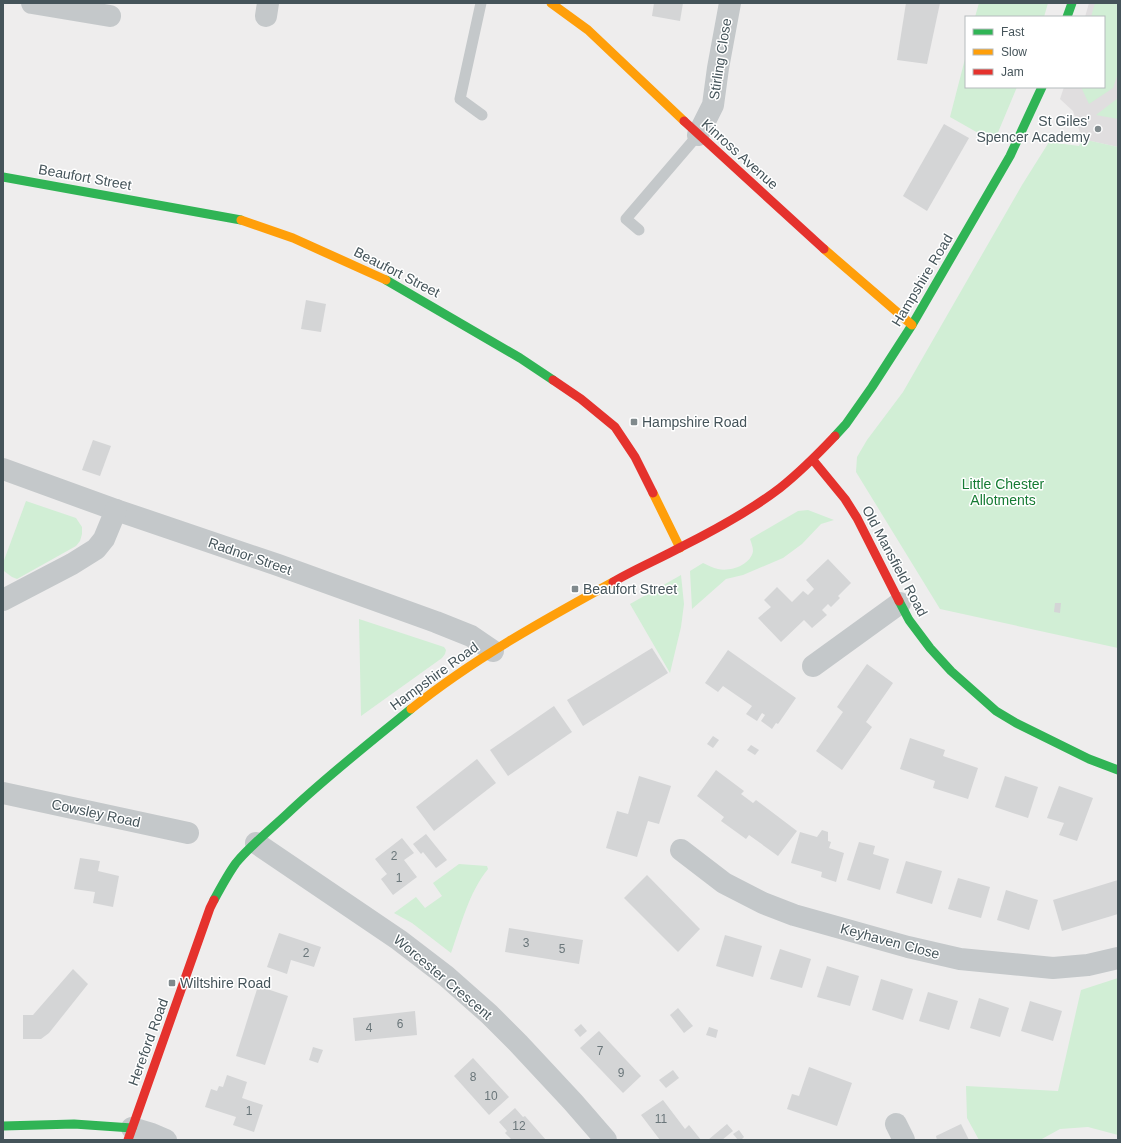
<svg xmlns="http://www.w3.org/2000/svg" width="1121" height="1143" viewBox="0 0 1121 1143" font-family="Helvetica,sans-serif">
	<style>
		.education { fill: #e0dedf }
		.green { fill: #d1eed5 }
		.building { fill: #d4d5d6 }
		.lines { fill: none; stroke-linecap: round; stroke-linejoin: round }
		.lane { stroke: #c4c8ca; stroke-width: 11 }
		.street { stroke: #c4c8ca; stroke-width: 22 }
		.fast { stroke: #30b455; stroke-width: 9 }
		.slow { stroke: #ff9f0a; stroke-width: 9 }
		.jam { stroke: #e5322d; stroke-width: 9 }
		.poi-dot { fill: #808a8d; stroke: #fff; stroke-width: 1.5 }
		.labels { text-anchor: middle; dominant-baseline: central; stroke-width: 3; stroke-linejoin: round; paint-order: stroke }
		.number-label { font-size: 12px; fill: #6a767a }
		.street-label { font-size: 14px; fill: #45545a; stroke: #fff }
		.poi-label { font-size: 14px; fill: #45545a; stroke: #fff; text-anchor: start }
		.park-label { font-size: 14px; fill: #157b33; stroke: #fff }
	</style>
	<rect width="100%" height="100%" fill="#eeeded"/>
	<!-- education -->
	<path class="education" d="M1089,3H1118V147L1082,139L1073,111L1060,99L1064,87H1104V17H1085Z"/>
	<!-- green -->
	<g class="green">
		<path d="M979,3H1048L1044,17H975Z"/>
		<path d="M1095,3H1118V73L1113,88L1089,104L1081,87H1104V17H1091Z"/>
		<path d="M966,55V87H1017L994,142L950,117Z"/>
		<path d="M1118,98V119L1096,115Z"/>
		<path d="M1082,139L1118,147V648L940,609L856,472L857,457L867,440L903,392L1022,185L1049,142L1079,146Z"/>
		<path d="M26,501L76,518L82,527V534L80,541L76,546L17,579L12,577L4,571L3,563Z"/>
		<path d="M808,510L834,520L821,524L802,544L783,558L743,575L726,579L692,609L690,571L703,563C708,565 713,568 718,569C730,572 751,565 753,551C753,547 751,542 750,539L798,511Z"/>
		<path d="M681,575L684,604L681,627L670,673L630,604Z"/>
		<path d="M359,619L444,647L446,650L445,654L442,658L361,716Z"/>
		<path d="M459,864L487,866L488,869C469,892 461,925 451,953L412,923L394,913L416,897L425,908L442,896L433,883Z"/>
		<path d="M1118,978V1135L1088,1127L1060,1129L1040,1140H979L967,1118L966,1086L1058,1091L1081,990Z"/>
	</g>
	<!-- building -->
	<g class="building">
		<path d="M654,3H683L680,21L652,16Z"/>
		<path d="M906,3H940L927,64L897,60Z"/>
		<path d="M944,124L969,138L927,211L903,196Z"/>
		<path d="M306,300L326,304L321,332L301,329Z"/>
		<path d="M93,440L111,446L100,476L82,470Z"/>
		<path d="M828,559L851,583L838,596L840,598L831,607L828,604L822,610L827,615L812,628L804,620L781,642L758,618L771,607L764,600L777,587L792,602L803,591L808,595L814,589L806,580Z"/>
		<path d="M1055,603H1061L1060,613L1054,612Z"/>
		<path d="M652,648L668,673L583,726L567,700Z"/>
		<path d="M728,650L796,698L778,724L776,723L772,729L761,721L765,715L762,713L757,721L746,714L752,706L723,686L718,692L705,683Z"/>
		<path d="M867,664L893,683L866,722L872,727L842,770L816,751L843,712L837,707Z"/>
		<path d="M554,706L572,732L508,776L490,750Z"/>
		<path d="M713,736L719,740L713,748L707,744Z"/>
		<path d="M910,738L945,750L943,756L978,768L968,799L933,788L935,781L900,769Z"/>
		<path d="M751,745L759,750L755,755L747,750Z"/>
		<path d="M477,759L496,783L434,831L416,807Z"/>
		<path d="M716,770L744,791L741,794L753,803L756,800L797,831L778,856L749,835L746,839L721,821L724,817L697,796Z"/>
		<path d="M639,776L671,786L659,824L648,821L637,857L606,848L617,811L628,814Z"/>
		<path d="M1005,776L1038,787L1028,818L995,807Z"/>
		<path d="M1059,786L1093,798L1077,841L1059,835L1064,823L1047,818Z"/>
		<path d="M822,830L828,832V841L831,842L829,848L844,853L836,882L821,877L822,872L791,863L800,832L817,837Z"/>
		<path d="M426,834L447,860L436,868L423,852L421,854L413,844Z"/>
		<path d="M402,838L414,853L404,860L417,877L393,895L381,879L387,874L375,859Z"/>
		<path d="M859,842L875,846L873,854L889,859L880,890L847,880Z"/>
		<path d="M80,858L100,861L98,871L119,876L113,907L93,903L95,892L74,889Z"/>
		<path d="M906,861L942,871L932,904L896,893Z"/>
		<path d="M647,875L700,929L678,952L624,898Z"/>
		<path d="M958,878L990,887L981,918L948,909Z"/>
		<path d="M1118,880V914L1062,931L1053,900Z"/>
		<path d="M1006,890L1038,900L1029,930L997,920Z"/>
		<path d="M509,928L583,940L579,964L505,952Z"/>
		<path d="M279,933L321,947L314,967L291,960L287,974L267,967Z"/>
		<path d="M725,935L762,946L753,977L716,966Z"/>
		<path d="M780,949L811,959L802,988L770,979Z"/>
		<path d="M827,966L859,976L850,1006L817,997Z"/>
		<path d="M73,969L88,984L49,1033L41,1039H23V1015H33Z"/>
		<path d="M881,979L913,989L903,1020L872,1010Z"/>
		<path d="M258,986L288,996L265,1065L236,1056Z"/>
		<path d="M928,992L958,1001L949,1030L919,1021Z"/>
		<path d="M979,998L1009,1008L1000,1037L970,1028Z"/>
		<path d="M1030,1001L1062,1011L1053,1041L1021,1031Z"/>
		<path d="M678,1008L693,1026L684,1033L670,1015Z"/>
		<path d="M415,1011L417,1035L355,1041L353,1018Z"/>
		<path d="M581,1024L587,1031L580,1037L574,1030Z"/>
		<path d="M709,1027L718,1030L716,1038L706,1035Z"/>
		<path d="M599,1031L641,1076L623,1093L580,1048Z"/>
		<path d="M313,1047L323,1050L318,1063L309,1060Z"/>
		<path d="M473,1058L509,1097L489,1115L454,1076Z"/>
		<path d="M809,1067L852,1083L837,1126L787,1109L792,1094L799,1096Z"/>
		<path d="M673,1070L679,1078L666,1088L659,1080Z"/>
		<path d="M227,1075L247,1082L242,1098L263,1105L254,1132L233,1125L236,1117L205,1107L211,1089L217,1091L219,1086L223,1087Z"/>
		<path d="M663,1100L685,1129L689,1125L701,1140H660L641,1115Z"/>
		<path d="M515,1108L523,1117L525,1116L546,1140H512L505,1133L507,1131L499,1122Z"/>
		<path d="M727,1124L733,1131L722,1140H708Z"/>
		<path d="M961,1124L969,1140H937L936,1136Z"/>
		<path d="M739,1130L744,1137L741,1140H738L733,1134Z"/>
	</g>
	<g class="lines">
		<!-- lane -->
		<g class="lane">
			<path d="M481,3L460,99L482,115"/>
			<path d="M639,230L626,219L698,135"/>
		</g>
		<!-- street -->
		<g class="street">
			<path d="M32,3L110,16"/>
			<path d="M266,16L268,3"/>
			<path d="M698,135L713,105L718,68L730,3"/>
			<path d="M3,469L116,510L278,565L436,622L471,636L493,651"/>
			<path d="M3,600L72,564L96,549L104,539L116,510"/>
			<path d="M813,666L900,603"/>
			<path d="M3,793L188,833"/>
			<path d="M256,843L399,940L446,976L489,1014L518,1043L573,1102L606,1140"/>
			<path d="M681,850L724,883L763,903L794,915L908,947L960,959L1053,968L1088,965L1118,958"/>
			<path d="M896,1124L904,1140"/>
			<path d="M132,1128L152,1134L166,1140"/>
		</g>
		<!-- fast -->
		<g class="fast">
			<path d="M1067,17L1072,3"/>
			<path d="M3,177L241,220"/>
			<path d="M386,280L520,358L553,380"/>
			<path d="M835,436L846,424L872,387L912,325L1010,156L1042,87"/>
			<path d="M899,601L909,620L930,648L951,671L996,711L1016,723L1089,759L1118,770"/>
			<path d="M214,900C221,887 228,874 236,863C249,847 272,828 287,814C326,777 369,743 411,709"/>
			<path d="M3,1126L74,1124L132,1128"/>
		</g>
		<!-- slow -->
		<g class="slow">
			<path d="M551,3L588,30L684,121"/>
			<path d="M241,220L293,238L386,280"/>
			<path d="M824,249L912,325"/>
			<path d="M653,493L680,548"/>
			<path d="M411,709C473,659 544,620 613,582"/>
		</g>
		<!-- jam -->
		<g class="jam">
			<path d="M684,121L824,249"/>
			<path d="M553,380L581,399L615,427L635,457L653,493"/>
			<path d="M813,460L845,499L857,518L899,601"/>
			<path d="M613,582C635,569 659,559 681,547C715,530 750,511 780,488C800,472 818,454 835,436"/>
			<path d="M128,1140L210,908L214,900"/>
		</g>
	</g>
	<!-- markers -->
	<g class="poi-dot">
		<circle cx="1098" cy="129" r="4"/>
		<rect x="630" y="418" width="8" height="8" rx="2"/>
		<rect x="571" y="585" width="8" height="8" rx="2"/>
		<rect x="168" y="979" width="8" height="8" rx="2"/>
	</g>
	<g class="labels">
		<!-- number labels -->
		<g class="number-label">
			<text x="394" y="856">2</text>
			<text x="399" y="878">1</text>
			<text x="526" y="943">3</text>
			<text x="562" y="949">5</text>
			<text x="306" y="953">2</text>
			<text x="400" y="1024">6</text>
			<text x="369" y="1028">4</text>
			<text x="600" y="1051">7</text>
			<text x="621" y="1073">9</text>
			<text x="473" y="1077">8</text>
			<text x="491" y="1096">10</text>
			<text x="249" y="1111">1</text>
			<text x="661" y="1119">11</text>
			<text x="519" y="1126">12</text>
		</g>
		<!-- street labels -->
		<g class="street-label">
			<text transform="translate(720 59) rotate(-81)">Stirling Close</text>
			<text transform="translate(740 154) rotate(42)">Kinross Avenue</text>
			<text transform="translate(85 177) rotate(10)">Beaufort Street</text>
			<text transform="translate(397 272) rotate(27)">Beaufort Street</text>
			<text transform="translate(922 280) rotate(-59)">Hampshire Road</text>
			<text transform="translate(250 556) rotate(19)">Radnor Street</text>
			<text transform="translate(895 561) rotate(62)">Old Mansfield Road</text>
			<text transform="translate(434 676) rotate(-36)">Hampshire Road</text>
			<text transform="translate(96 813) rotate(12)">Cowsley Road</text>
			<text transform="translate(890 941) rotate(15)">Keyhaven Close</text>
			<text transform="translate(443 977) rotate(40)">Worcester Crescent</text>
			<text transform="translate(148 1042) rotate(-70)">Hereford Road</text>
		</g>
		<!-- poi labels -->
		<g class="poi-label">
			<text x="1090" y="121" text-anchor="end">St Giles'<tspan x="1090" dy="16">Spencer Academy</tspan></text>
			<text x="642" y="422">Hampshire Road</text>
			<text x="583" y="589">Beaufort Street</text>
			<text x="180" y="983">Wiltshire Road</text>
		</g>
		<!-- park labels -->
		<g class="park-label">
			<text x="1003" y="484">Little Chester<tspan x="1003" dy="16">Allotments</tspan></text>
		</g>
	</g>
	<!-- border -->
	<rect width="1121" height="1143" fill="none" stroke="#45545a" stroke-width="8"/>
	<!-- legend -->
	<rect x="965" y="16" width="140" height="72" fill="#ffffff" stroke="#b5bbbd"/>
	<rect x="973" y="29" width="20" height="6" fill="#30b455" stroke="#b5bbbd"/>
	<text x="1001" y="36" font-size="12" fill="#45545a">Fast</text>
	<rect x="973" y="49" width="20" height="6" fill="#ff9f0a" stroke="#b5bbbd"/>
	<text x="1001" y="56" font-size="12" fill="#45545a">Slow</text>
	<rect x="973" y="69" width="20" height="6" fill="#e5322d" stroke="#b5bbbd"/>
	<text x="1001" y="76" font-size="12" fill="#45545a">Jam</text>
</svg>
